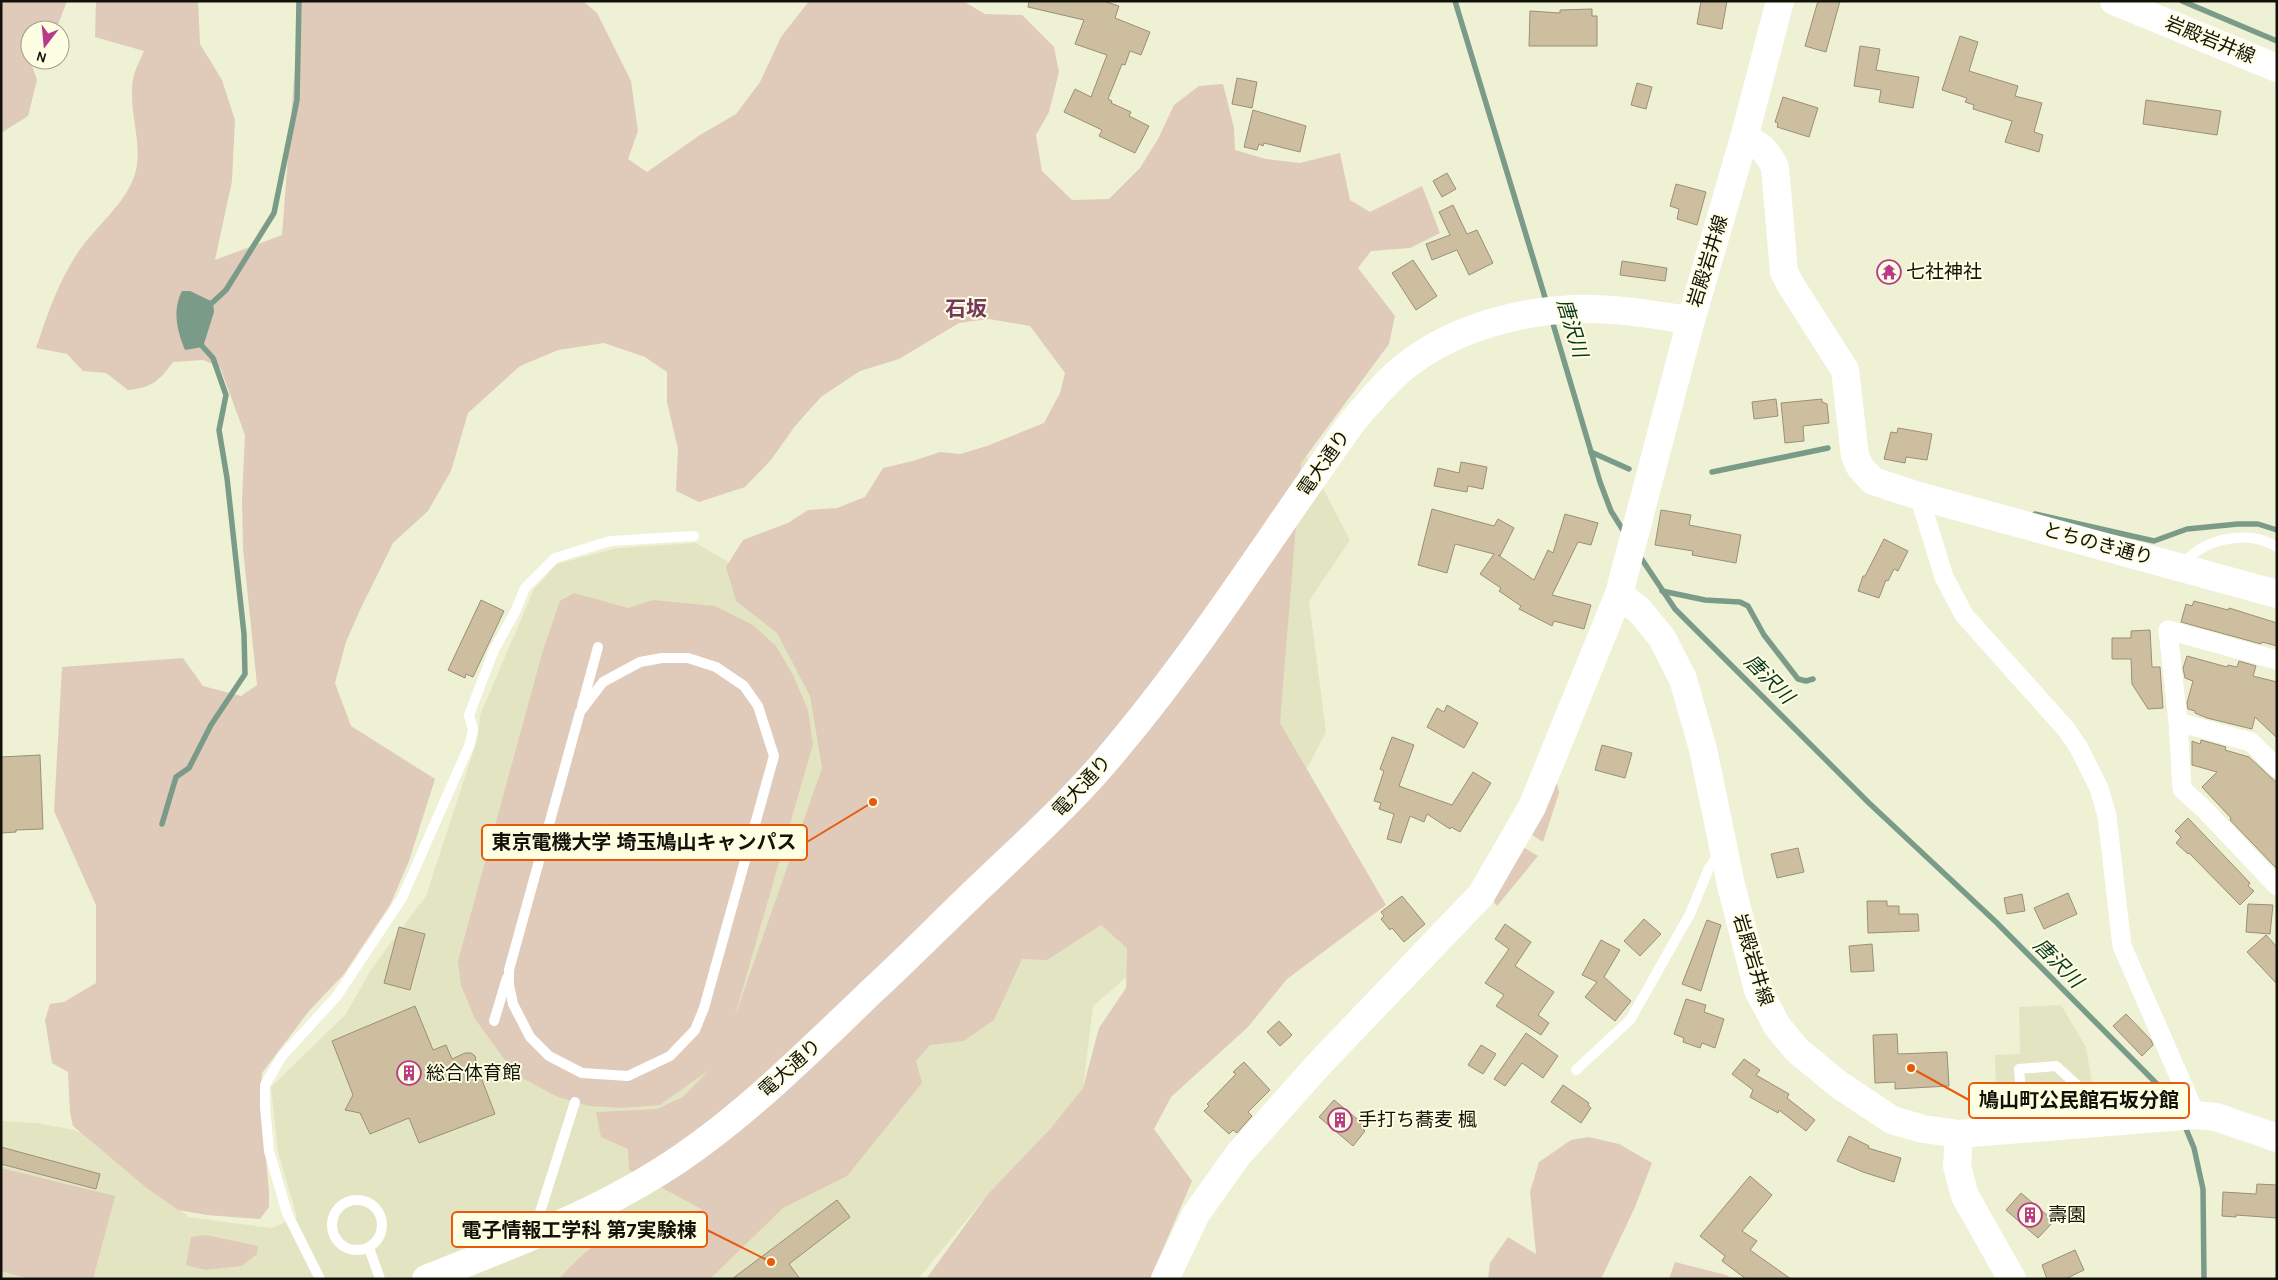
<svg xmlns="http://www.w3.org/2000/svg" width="2278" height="1280" viewBox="0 0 2278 1280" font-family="Karla,'Noto Sans JP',sans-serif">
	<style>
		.built { fill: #e3e5c2 }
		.green { fill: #e0caba }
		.water { fill: #7b9b89 }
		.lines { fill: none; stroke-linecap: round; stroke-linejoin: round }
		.stream { stroke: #7b9b89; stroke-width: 5.5 }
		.building { fill: #cdbe9f; stroke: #9a8f77 }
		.lane { stroke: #fff; stroke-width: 10 }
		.street { stroke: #fff; stroke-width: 19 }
		.secondary { stroke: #fff; stroke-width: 28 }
		.labels { text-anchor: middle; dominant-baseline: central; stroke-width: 4; stroke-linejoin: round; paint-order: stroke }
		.street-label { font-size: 19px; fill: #121209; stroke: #fdfee2 }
		.poi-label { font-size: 19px; fill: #121209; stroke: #fdfee2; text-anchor: start }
		.water-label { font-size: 20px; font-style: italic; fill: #093622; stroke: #fdfee2 }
		.quarter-label { font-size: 21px; font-weight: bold; fill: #76385d; stroke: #fdfee2 }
		.leader { fill: none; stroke: #e8590c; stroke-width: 2 }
		.callout-dot { fill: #e8590c; stroke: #fdfee2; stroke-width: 2 }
		.callout { fill: #fdfee2; stroke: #e8590c; stroke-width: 2 }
		.callout-label { font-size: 20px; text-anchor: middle; font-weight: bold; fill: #121209 }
	</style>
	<rect width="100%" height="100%" fill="#eff1d5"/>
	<!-- built -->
	<g class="built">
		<path d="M1305,454L1350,540L1309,601L1326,732L1256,866L1093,1006L1083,1088L1050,1129L988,1194L918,1279H1V1121L37,1123L70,1129L106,1141L188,1217L272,1228L297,1217L278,1152L271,1087L346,1014L372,968L426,896L478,737L480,715L534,589L557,564L617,548L696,543L832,624Z"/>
		<path d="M2061,1005L2086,1047L2092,1082L2106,1098L1996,1108L1995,1055L2020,1054L2019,1007Z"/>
	</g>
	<!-- green -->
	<g class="green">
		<path d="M1,1H67L56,30H30V60L37,80L28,116L1,133Z"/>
		<path d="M96,1H198L200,44L222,80L235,120L232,181L215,260L282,235L300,1H583L597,13L631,81L638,131L628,159L647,172L700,135L736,114L760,82L781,37L809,1H963L985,14L1022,15L1054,47L1059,72L1049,112L1036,135L1042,171L1072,200L1109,199L1140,168L1158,139L1174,105L1199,86L1223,84L1234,128L1235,150L1266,159L1300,163L1340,153L1350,200L1370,212L1422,186L1440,233L1410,248L1371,251L1358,268L1395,316L1389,344L1301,463L1280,723L1386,905L1287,979L1248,1027L1171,1097L1154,1129L1192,1181L1150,1279H926L988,1194L1050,1129L1083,1088L1099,1028L1126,988L1127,948L1101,925L1047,960L1022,959L994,1020L964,1041L930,1045L916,1061L922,1083L847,1176L783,1208L710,1279H559C574,1261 612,1227 634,1220C656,1213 681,1212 703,1210L629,1170L628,1149L601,1137L596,1112L657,1109L683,1097L709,1070L660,1105L622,1108L589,1106L558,1097L524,1079L507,1063L475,1019L461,985L458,961L543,650L560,601L574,593L628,608L653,600L715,606L753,625L776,646L793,675L808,710L813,744L734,1019L822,768L810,696L777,633L736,601L726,567L743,540L788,523L808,510L837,508L865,497L883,468L913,461L940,452L960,454L987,446L1044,423L1060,393L1065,373L1030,326L989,319L959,323L899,359L860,371L821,397L795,426L771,460L745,487L699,502L676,491L678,449L667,402V372L645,357L604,343L558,350L520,366L468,413L451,471L428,511L393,543L360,610L346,642L335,683L351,726L435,779L409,861L390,905L344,974L309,1011L262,1073L260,1094L269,1192V1207L260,1219L207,1215L178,1210L148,1189L73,1126L70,1113L68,1072L52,1063L45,1020L50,1004L64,1002L96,983V905L54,811L62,667L183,658L203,686L241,696L257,685L243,549L242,499L245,435L220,367L203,360L173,362C158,382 153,387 128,390L106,373L83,371L67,354L36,348C48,313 59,279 81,248C97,226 121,207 132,182C147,150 127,113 133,79C135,70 140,60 144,51L95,37Z"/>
		<path d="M1555,774L1559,793L1543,842L1528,832Z"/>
		<path d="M1520,845L1538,856L1497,906L1488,894Z"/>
		<path d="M1589,1137L1619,1144L1652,1163L1635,1207L1601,1279H1488L1490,1263L1508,1237L1536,1254L1530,1192L1539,1162L1571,1140Z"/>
		<path d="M1,1168L115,1196L93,1279H29L1,1271Z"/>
		<path d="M206,1235L258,1246L257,1254L242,1266L205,1270L186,1265L191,1237Z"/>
		<path d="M1675,1262L1726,1275L1732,1279H1669Z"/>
	</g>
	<!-- water -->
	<path class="water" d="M182,291H190L213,302L214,312L203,347L185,350C177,331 172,310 182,291Z"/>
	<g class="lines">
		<!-- stream -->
		<g class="stream">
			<path d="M1455,1L1547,304"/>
			<path d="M2182,1L2277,41"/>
			<path d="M213,302L226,290L274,213L297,100L299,1"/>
			<path d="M1551,317L1600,482L1611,511L1626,535"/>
			<path d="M1591,452L1629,469"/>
			<path d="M1712,472L1828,448"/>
			<path d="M2035,514L2154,541L2187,529L2238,524H2258L2277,530"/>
			<path d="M1639,555L1675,609L1869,803L1996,922L2159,1086L2175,1109"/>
			<path d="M1662,591L1705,600L1740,602L1748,606L1764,635L1798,679L1806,681L1813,679"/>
			<path d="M162,824L176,777L189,768L211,725L245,674L244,634L227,478L219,430L226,395L213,358L203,347"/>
			<path d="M2184,1124L2194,1148L2203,1189L2204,1279"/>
		</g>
	</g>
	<!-- building -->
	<g class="building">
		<path d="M1029,1H1103L1119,6L1115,18L1150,32L1141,55L1130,51L1125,65L1122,64L1108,99L1112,101L1111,103L1131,112L1129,116L1149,126L1135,153L1099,136L1102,130L1064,112L1075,89L1091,97L1107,55L1075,44L1084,20L1028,7Z"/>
		<path d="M1701,1H1727L1722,29L1697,24Z"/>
		<path d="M1818,1H1840L1826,52L1805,46Z"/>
		<path d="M1592,9V16H1597V46H1529L1530,11L1560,13V10Z"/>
		<path d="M1960,36L1978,42L1969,71L2018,86L2015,96L2042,103L2034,132L2043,135L2039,152L2005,142L2012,121L1973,109L1974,105L1965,102L1967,98L1942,90Z"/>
		<path d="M1860,46L1880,49L1876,70L1919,77L1913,108L1879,102L1881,90L1854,86Z"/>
		<path d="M1237,78L1257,82L1252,108L1232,104Z"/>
		<path d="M1637,83L1652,87L1646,109L1631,105Z"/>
		<path d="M1783,97L1818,108L1809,137L1777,127L1778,123L1775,122Z"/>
		<path d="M2146,100L2221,111L2217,135L2143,124Z"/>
		<path d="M1253,110L1306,126L1300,152L1264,143L1263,146L1259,144L1257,150L1244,147Z"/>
		<path d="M1447,173L1456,189L1442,197L1433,181Z"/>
		<path d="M1676,184L1706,192L1697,225L1677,219L1679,209L1670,206Z"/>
		<path d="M1453,205L1467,234L1477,230L1493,263L1469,275L1457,250L1432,260L1426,244L1450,235L1439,212Z"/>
		<path d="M1413,260L1437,296L1416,310L1392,273Z"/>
		<path d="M1622,261L1667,268L1665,281L1620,275Z"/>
		<path d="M1883,265L1897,268L1894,283L1879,279Z"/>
		<path d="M1776,399L1778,416L1754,419L1752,402Z"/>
		<path d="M1822,399V402L1827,404L1829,423L1803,426L1804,441L1785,443L1781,403Z"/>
		<path d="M1898,428L1932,434L1927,460L1906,457L1905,463L1884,459L1891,432L1897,433Z"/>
		<path d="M1461,462L1487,467L1483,489L1468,486L1467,492L1434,486L1438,468L1459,473Z"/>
		<path d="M1432,509L1494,526L1498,519L1514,528L1500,556L1498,555L1534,580L1548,550L1553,553L1565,514L1598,523L1591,545L1578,542L1552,595L1591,605L1584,629L1554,621L1552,626L1519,609L1521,606L1499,591L1501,588L1480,574L1494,554L1455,544L1447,573L1418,565Z"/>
		<path d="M1661,510L1691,515L1689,525L1741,535L1736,563L1692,555L1693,551L1655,545Z"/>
		<path d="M1884,539L1908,551L1898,571L1894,569L1888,581L1886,580L1879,598L1858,591L1863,576H1865Z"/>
		<path d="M481,600L504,611L473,677L466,674L465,678L448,670Z"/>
		<path d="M2194,601L2228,610L2229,608L2277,623V646L2262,642L2261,644L2181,622L2186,604L2192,606Z"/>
		<path d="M2150,630L2152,667H2160L2163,708L2148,709L2132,684L2131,659H2112V638H2131V631Z"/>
		<path d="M2187,656L2227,667L2228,665L2237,667L2239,661L2256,666L2253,676L2277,682V738L2255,717L2252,729L2207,718L2195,713V711L2188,709L2187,703L2193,681L2185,678L2183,668Z"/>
		<path d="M1447,705L1478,723L1464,748L1427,727L1437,708L1444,712Z"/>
		<path d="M1392,737L1414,745L1399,786L1452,805L1473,772L1491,783L1460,832L1451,827L1450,829L1427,814L1424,822L1410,816L1401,843L1387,839L1394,814L1379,809L1381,803L1374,801L1384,771L1380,769Z"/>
		<path d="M2201,740L2226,747L2225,750L2249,757L2277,783V869L2230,820L2231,818L2202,787L2217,772L2192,765V741L2200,744Z"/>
		<path d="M1602,745L1632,753L1625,778L1595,770Z"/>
		<path d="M40,755L43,829L16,830V832L1,833V757Z"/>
		<path d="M2188,818L2250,883L2248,886L2254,891L2240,905L2189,853L2188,854L2176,843L2181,837L2175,831Z"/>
		<path d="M1798,848L1804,872L1777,878L1771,854Z"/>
		<path d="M2068,893L2077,914L2044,929L2034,908Z"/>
		<path d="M2022,894L2025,911L2007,914L2004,898Z"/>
		<path d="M1402,896L1425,924L1404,942L1392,928L1390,930L1381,919L1384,916L1381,912Z"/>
		<path d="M1867,901H1887V906H1899V914H1918L1919,931L1868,933Z"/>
		<path d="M2248,904L2273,905L2270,934L2246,932Z"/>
		<path d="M1644,919L1661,934L1640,956L1624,941Z"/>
		<path d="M1707,920L1721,925L1701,991L1682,984Z"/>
		<path d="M1505,924L1531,942L1515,966L1554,992L1538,1015L1549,1023L1541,1035L1496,1006L1504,995L1485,983L1509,949L1495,939Z"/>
		<path d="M399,927L425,934L410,990L384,983Z"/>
		<path d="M2266,935L2277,947V984L2247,952Z"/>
		<path d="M1601,940L1620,950L1604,977L1631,1001L1615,1021L1585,997L1597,982L1582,975Z"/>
		<path d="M1872,944L1874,971L1851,972L1849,946Z"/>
		<path d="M1686,999L1706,1005L1704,1012L1724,1019L1715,1048L1702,1043L1700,1048L1683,1042L1684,1038L1674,1034Z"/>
		<path d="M415,1006L433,1050L446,1045L452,1059L465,1053H471L475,1056L477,1067L495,1114L419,1143L409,1118L370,1134L360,1113L345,1110L353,1095L332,1041Z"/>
		<path d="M2126,1014L2151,1040L2153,1045L2142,1056L2113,1026Z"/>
		<path d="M1279,1021L1292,1035L1280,1046L1267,1032Z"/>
		<path d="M1526,1033L1558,1056L1543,1078L1522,1063L1505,1086L1494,1079Z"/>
		<path d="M1897,1034L1898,1054L1947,1052L1949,1086L1895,1089V1082L1875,1083L1873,1035Z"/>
		<path d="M1481,1045L1496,1054L1483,1074L1468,1065Z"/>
		<path d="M1744,1059L1760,1070L1756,1075L1789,1094L1787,1098L1815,1120L1806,1131L1779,1110L1778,1113L1750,1097L1753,1090L1732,1074Z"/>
		<path d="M1244,1062L1270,1090L1248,1112L1252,1116L1237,1133L1233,1130L1229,1134L1204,1111L1209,1106L1207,1104L1236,1074L1233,1072Z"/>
		<path d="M1563,1085L1589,1103L1588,1105L1591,1108L1581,1123L1551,1102Z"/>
		<path d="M1334,1100L1362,1123L1360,1126L1365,1131L1353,1146L1319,1117Z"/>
		<path d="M1849,1136L1869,1146L1868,1148L1901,1158L1894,1182L1863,1172L1837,1161Z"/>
		<path d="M1,1147L100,1174L96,1189L1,1164Z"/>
		<path d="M1750,1176L1772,1195L1742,1231L1757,1241L1750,1250L1791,1279H1746L1722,1261L1725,1256L1700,1236Z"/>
		<path d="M2257,1184L2277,1185V1218L2236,1215V1217L2222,1216L2223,1192L2256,1194Z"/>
		<path d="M2021,1193L2054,1221L2038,1238L2006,1210Z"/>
		<path d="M837,1200L850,1217L789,1264L800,1279H732Z"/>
		<path d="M2075,1250L2084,1270L2065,1279H2047L2042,1265Z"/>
	</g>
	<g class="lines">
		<!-- lane -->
		<g class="lane">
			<path d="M2182,566C2202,538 2248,529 2277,547"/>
			<path d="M662,658H688L716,667L744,686L758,706L774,756L704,1008L695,1030L670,1056L628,1076L582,1073L549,1056L530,1037L513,1004L509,985V970L580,712L603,682L640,662Z"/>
			<path d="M582,706L598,647"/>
			<path d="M494,1021L507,978"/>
			<path d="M1576,1070L1630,1020L1690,914L1709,868L1720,852"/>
			<path d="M2024,1129L2019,1069L2056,1066L2088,1095L2105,1120"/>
			<circle cx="357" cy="1225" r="25"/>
			<path d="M534,1231L575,1102"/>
			<path d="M369,1248L380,1279"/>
			<path d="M320,1279L287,1213L269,1151L265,1107V1085L282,1056L337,996L402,898L469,746L473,730L469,715L494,650L515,612L525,588L555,558L610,541L694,536"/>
		</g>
		<!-- street -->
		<g class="street">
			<path d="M1919,496L1944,577L1964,615L2066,729L2079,748L2099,788L2107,816L2122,946L2196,1115"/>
			<path d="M2277,660L2168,630L2178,722L2182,789L2205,810L2277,886"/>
			<path d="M2178,722L2251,742L2277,768"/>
		</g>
		<!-- secondary -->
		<g class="secondary">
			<path d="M1780,1L1744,138L1691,320L1619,594L1640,611L1662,638L1683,679L1703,749L1731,885L1758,990L1777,1026L1797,1050L1838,1084L1892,1120L1923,1129L1959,1134L2196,1115L2216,1117L2277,1138"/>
			<path d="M2114,1L2277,68"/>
			<path d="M1744,138C1762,146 1766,150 1775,167L1784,272L1792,287L1845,370L1855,456L1860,467L1873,481L1919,496L2277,594"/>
			<path d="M1959,1134L1957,1166L1965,1196L2012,1279"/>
			<path d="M426,1279C506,1247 588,1217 661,1171C739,1122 805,1055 872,991C910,956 946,919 983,884C1030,839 1078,796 1119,745C1205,642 1275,529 1353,421C1369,402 1384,384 1403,368C1450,330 1513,312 1573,309C1612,307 1652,315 1691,320"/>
			<path d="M1165,1279L1196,1214L1238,1155L1321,1062L1481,895L1532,807L1619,594"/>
		</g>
	</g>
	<!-- icons -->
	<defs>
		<g id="temple-ring" transform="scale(1.25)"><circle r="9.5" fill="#fdfee2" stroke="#b83b8a" stroke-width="1.5"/><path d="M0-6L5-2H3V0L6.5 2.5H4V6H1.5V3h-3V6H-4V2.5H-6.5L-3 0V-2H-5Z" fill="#b83b8a"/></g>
		<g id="building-ring" transform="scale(1.25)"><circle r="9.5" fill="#fdfee2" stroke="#b83b8a" stroke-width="1.5"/><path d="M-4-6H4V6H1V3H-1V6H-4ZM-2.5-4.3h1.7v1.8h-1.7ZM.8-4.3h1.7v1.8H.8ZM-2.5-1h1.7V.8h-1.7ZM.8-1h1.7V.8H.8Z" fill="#b83b8a"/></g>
	</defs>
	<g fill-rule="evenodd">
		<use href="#temple-ring" x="1889" y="272"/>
		<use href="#building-ring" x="409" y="1073"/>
		<use href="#building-ring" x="1340" y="1120"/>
		<use href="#building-ring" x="2030" y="1215"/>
	</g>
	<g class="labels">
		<!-- street labels -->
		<g class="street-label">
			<text transform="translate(2210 40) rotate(22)">岩殿岩井線</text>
			<text transform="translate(1708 261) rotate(-73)">岩殿岩井線</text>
			<text transform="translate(1324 463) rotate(-55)">電大通り</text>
			<text transform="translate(2098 544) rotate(15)">とちのき通り</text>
			<text transform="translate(1082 786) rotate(-47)">電大通り</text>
			<text transform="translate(1753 960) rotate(73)">岩殿岩井線</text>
			<text transform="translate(790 1068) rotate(-42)">電大通り</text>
		</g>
		<!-- poi labels -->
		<g class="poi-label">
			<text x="1906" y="272">七社神社</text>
			<text x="426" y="1073">総合体育館</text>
			<text x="1358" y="1120">手打ち蕎麦 楓</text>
			<text x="2048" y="1215">壽園</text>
		</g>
		<!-- water labels -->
		<g class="water-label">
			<text transform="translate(1572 328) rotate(73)">唐沢川</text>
			<text transform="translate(1769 679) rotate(45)">唐沢川</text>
			<text transform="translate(2058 963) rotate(45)">唐沢川</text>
		</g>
		<!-- quarter labels -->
		<g class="quarter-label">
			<text x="966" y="309">石坂</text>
		</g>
	</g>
	<!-- callouts -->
	<path class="leader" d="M873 802L807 842M1911 1068L1969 1100M771 1262L707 1230"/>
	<g class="callout-dot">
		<circle cx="873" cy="802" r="5"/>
		<circle cx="1911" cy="1068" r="5"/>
		<circle cx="771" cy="1262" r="5"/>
	</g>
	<g class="callout">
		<rect x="482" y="825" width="325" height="35" rx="5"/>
		<rect x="1969" y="1083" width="220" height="35" rx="5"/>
		<rect x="452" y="1212" width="255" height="35" rx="5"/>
	</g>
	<g class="callout-label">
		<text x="644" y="849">東京電機大学 埼玉鳩山キャンパス</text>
		<text x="2079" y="1107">鳩山町公民館石坂分館</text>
		<text x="579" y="1237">電子情報工学科 第7実験棟</text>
	</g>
	<!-- border -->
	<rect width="2278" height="1280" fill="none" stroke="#121209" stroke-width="5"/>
	<!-- north arrow -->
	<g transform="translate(45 45) rotate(196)"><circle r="24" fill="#fdfee2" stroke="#9fa08b"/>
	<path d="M0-4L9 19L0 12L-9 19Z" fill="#b83b8a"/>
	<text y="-8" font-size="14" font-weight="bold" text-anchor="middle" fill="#121209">N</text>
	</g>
</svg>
